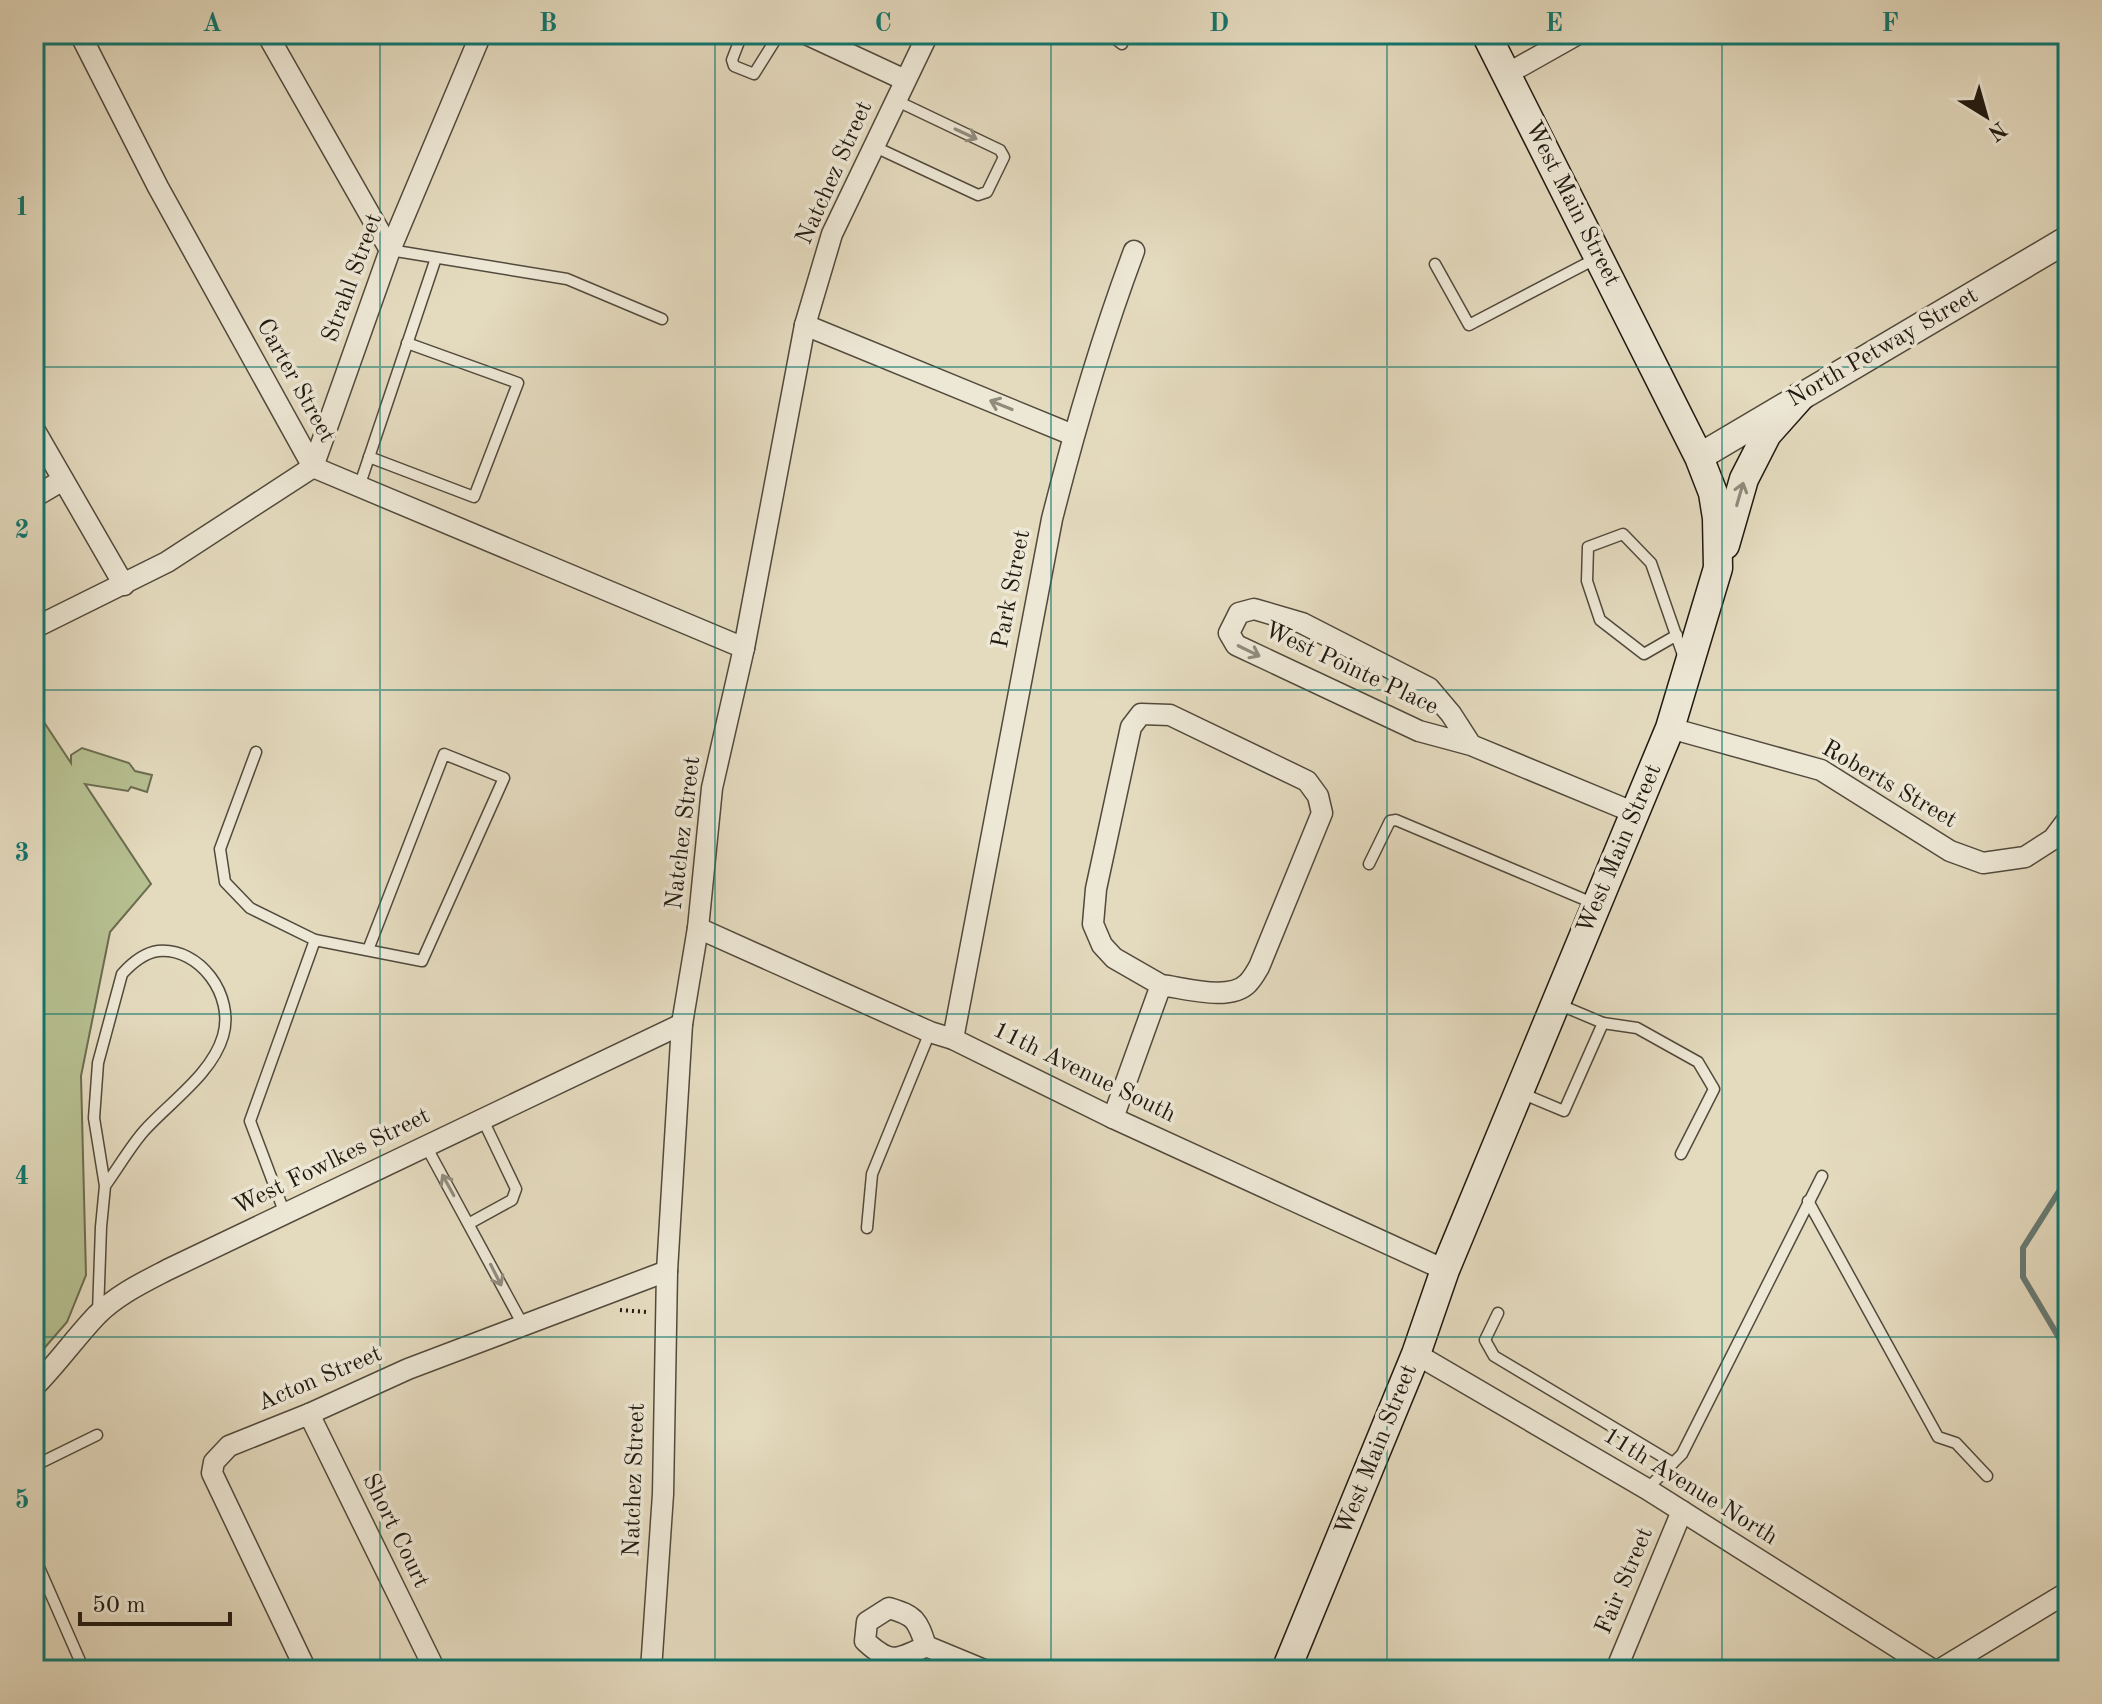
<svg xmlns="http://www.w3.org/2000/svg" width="2102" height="1704" viewBox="0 0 2102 1704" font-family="'Old Standard TT',serif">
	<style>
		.green { fill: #b6bf90; stroke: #6c6c50; stroke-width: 2 }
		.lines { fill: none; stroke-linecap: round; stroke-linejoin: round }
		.stream { stroke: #677a74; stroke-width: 6 }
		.service-casing { stroke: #524a3c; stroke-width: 13 }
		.minor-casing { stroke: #524a3c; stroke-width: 23 }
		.tertiary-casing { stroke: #524a3c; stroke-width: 29 }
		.secondary-casing { stroke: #211a11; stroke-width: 31 }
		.path { stroke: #211a11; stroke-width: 4; stroke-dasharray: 2 4; stroke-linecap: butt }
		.service { stroke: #ede7d5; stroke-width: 10 }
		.minor { stroke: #ede7d5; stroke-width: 20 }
		.tertiary { stroke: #ede7d5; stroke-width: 26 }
		.secondary { stroke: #ede7d5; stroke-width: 28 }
		.oneway { stroke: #918b7d }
		.grid { fill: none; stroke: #0f766e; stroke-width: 2; stroke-opacity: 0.55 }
		.labels { text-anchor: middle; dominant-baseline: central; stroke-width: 7; stroke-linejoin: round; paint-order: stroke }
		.street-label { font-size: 24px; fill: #211a11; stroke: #ede7d5 }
		.neatline { fill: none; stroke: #0f766e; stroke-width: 3 }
		.grid-label { font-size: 26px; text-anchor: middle; font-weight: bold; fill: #0f766e }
	</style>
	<rect width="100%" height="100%" fill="#e4dabe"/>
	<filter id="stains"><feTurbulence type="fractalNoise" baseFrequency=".0025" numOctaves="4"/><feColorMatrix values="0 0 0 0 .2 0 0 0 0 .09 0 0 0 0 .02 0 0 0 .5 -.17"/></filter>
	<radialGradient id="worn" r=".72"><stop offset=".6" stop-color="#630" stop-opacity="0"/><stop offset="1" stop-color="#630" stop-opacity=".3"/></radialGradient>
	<!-- green -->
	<path class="green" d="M34,707L71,763V755L82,748L129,763L135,771L152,775L147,792L131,787L128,791L85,784L151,884L110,932L81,1076L86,1275L67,1322L34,1360Z"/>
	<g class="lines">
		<!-- stream -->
		<path class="stream" d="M2068,1177L2023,1248V1277L2068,1353"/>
		<!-- service casing -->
		<g class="service-casing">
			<g id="service">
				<path d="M742,34L732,60L734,66L754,74L779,34"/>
				<path d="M1109,34L1122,44"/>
				<path d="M873,146L978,195L987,192L1004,157L1000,150L895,100"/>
				<path d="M390,250L567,279L662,319"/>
				<path d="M1435,264L1469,325L1597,258"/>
				<path d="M369,457L474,497L518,383L407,343"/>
				<path d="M359,487L436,258"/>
				<path d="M1677,635L1644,654L1600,620L1587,581L1588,547L1623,534L1651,563L1683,655"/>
				<path d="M256,752L220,849L225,882L250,908L315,940"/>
				<path d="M1369,864L1390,821L1396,820L1595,904"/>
				<path d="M1603,1023L1637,1028L1698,1062L1714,1089L1681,1154"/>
				<path d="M1521,1093L1564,1111L1603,1023L1558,1004"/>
				<path d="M426,1146L523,1325"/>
				<path d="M1808,1201L1938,1437L1956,1443L1987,1476"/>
				<path d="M285,1214L250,1121L315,940L422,961L504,778L444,754L368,950"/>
				<path d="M470,1223L512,1200L516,1189L483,1120"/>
				<path d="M867,1228L872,1174L930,1032"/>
				<path d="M98,1313L101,1227L105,1186L94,1118L98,1063L122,974C131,964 144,953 158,951C200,947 235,996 223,1036C212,1074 170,1102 144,1131C130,1147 118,1168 105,1186"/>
				<path d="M1498,1313L1485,1340L1494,1356L1673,1463"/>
				<path d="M34,1466L97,1435"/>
				<path d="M1647,1489L1682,1454L1822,1176"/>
				<path d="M34,1556L84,1670"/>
			</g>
		</g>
		<!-- minor casing -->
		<g class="minor-casing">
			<g id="minor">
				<path d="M80,34L158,187L313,467L744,648"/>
				<path d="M267,34L390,250"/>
				<path d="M806,34L905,80"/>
				<path d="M1507,74L1578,34"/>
				<path d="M805,325L1073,435"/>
				<path d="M34,429L124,585"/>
				<path d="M34,497L63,480"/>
				<path d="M34,628L167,562L313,467L390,250L481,34"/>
				<path d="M1670,728L1821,770L1950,851L1983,863L2025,857L2053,839L2068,819"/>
				<path d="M1471,745L1451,714L1429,688L1302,623L1254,609L1239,613L1229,633L1236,645L1419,731L1471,745L1635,813"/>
				<path d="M698,928L930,1032L953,1039L1113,1118L1445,1270"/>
				<path d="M953,1039L1052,519C1075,428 1101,339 1134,251"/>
				<path d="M1113,1118L1161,985L1114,958L1102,945L1093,924L1096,889L1131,727L1141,714L1170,715L1307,781L1318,796L1322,813L1259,967C1256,972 1253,978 1248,983C1230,1002 1185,988 1161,985"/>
				<path d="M1416,1354L1647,1489L1933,1670"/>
				<path d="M34,1387C57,1364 75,1338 97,1315C117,1295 142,1283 167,1270L682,1024"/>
				<path d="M309,1414L435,1670"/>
				<path d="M926,1646C917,1620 916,1616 889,1608L867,1622L865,1641C891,1665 897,1660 926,1646L984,1670"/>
				<path d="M306,1670L212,1473L214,1462L229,1446L309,1414L408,1369L667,1271"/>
				<path d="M651,1670L663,1494L667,1271L682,1024L698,928L712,788L744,648L805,325L832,234L928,34"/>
				<path d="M1616,1670L1682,1511"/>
				<path d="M1939,1670L2068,1592"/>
			</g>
		</g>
		<!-- tertiary casing -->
		<g class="tertiary-casing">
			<path id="tertiary" d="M1699,457L2068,239"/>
		</g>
		<!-- secondary casing -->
		<g class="secondary-casing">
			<g id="secondary">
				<path d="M1725,545L1744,479L1767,434L1800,397"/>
				<path d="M1286,1670L1416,1354L1445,1270L1670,728L1718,568L1717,518L1713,493L1699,457L1486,34"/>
			</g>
		</g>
		<!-- path -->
		<path class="path" d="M620,1310L647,1312"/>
		<!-- service -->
		<use href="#service" class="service"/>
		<!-- minor -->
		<use href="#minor" class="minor"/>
		<!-- tertiary -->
		<use href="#tertiary" class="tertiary"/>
		<!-- secondary -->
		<use href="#secondary" class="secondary"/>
	</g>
	<!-- one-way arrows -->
	<defs><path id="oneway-shaft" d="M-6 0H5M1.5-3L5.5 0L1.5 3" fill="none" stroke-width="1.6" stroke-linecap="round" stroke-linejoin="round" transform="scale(2)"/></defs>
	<g class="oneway">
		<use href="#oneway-shaft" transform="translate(966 134) rotate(25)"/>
		<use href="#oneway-shaft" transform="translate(1001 405) rotate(-158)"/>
		<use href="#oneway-shaft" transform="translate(1740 494) rotate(-74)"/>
		<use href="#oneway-shaft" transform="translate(1249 651) rotate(26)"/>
		<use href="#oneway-shaft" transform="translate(448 1185) rotate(-119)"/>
		<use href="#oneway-shaft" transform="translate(496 1275) rotate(63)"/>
	</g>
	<!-- grid -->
	<path class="grid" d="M380,34V1670M715,34V1670M1051,34V1670M1387,34V1670M1722,34V1670M34,367H2068M34,690H2068M34,1014H2068M34,1337H2068"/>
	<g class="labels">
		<!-- street labels -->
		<g class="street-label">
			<text transform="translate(835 173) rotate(-66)">Natchez Street</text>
			<text transform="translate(1572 204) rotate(63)">West Main Street</text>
			<text transform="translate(353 278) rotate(-70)">Strahl Street</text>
			<text transform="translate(1883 348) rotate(-30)">North Petway Street</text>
			<text transform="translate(295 381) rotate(61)">Carter Street</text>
			<text transform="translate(1012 589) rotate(-79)">Park Street</text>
			<text transform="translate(1351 669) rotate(25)">West Pointe Place</text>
			<text transform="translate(1889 785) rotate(30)">Roberts Street</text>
			<text transform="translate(684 833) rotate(-83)">Natchez Street</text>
			<text transform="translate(1620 849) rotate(-67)">West Main Street</text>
			<text transform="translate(1084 1073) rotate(26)">11th Avenue South</text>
			<text transform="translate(332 1162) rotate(-26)">West Fowlkes Street</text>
			<text transform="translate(320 1379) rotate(-23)">Acton Street</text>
			<text transform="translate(1377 1450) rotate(-68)">West Main Street</text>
			<text transform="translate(635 1480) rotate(-88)">Natchez Street</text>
			<text transform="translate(1690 1487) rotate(32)">11th Avenue North</text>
			<text transform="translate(395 1531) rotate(64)">Short Court</text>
			<text transform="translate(1625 1581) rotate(-67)">Fair Street</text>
		</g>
	</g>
	<!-- margin -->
	<rect width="2102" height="1704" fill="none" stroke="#e4dabe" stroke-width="88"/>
	<!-- north arrow -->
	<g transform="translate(1986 116) rotate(143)" stroke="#ede7d5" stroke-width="6" paint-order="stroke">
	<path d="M0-6L14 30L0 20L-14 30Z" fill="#211a11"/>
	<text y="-12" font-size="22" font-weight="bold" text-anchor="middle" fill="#211a11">N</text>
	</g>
	<!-- scale -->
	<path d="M80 1612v12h150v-12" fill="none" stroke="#211a11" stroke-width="4"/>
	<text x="92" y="1612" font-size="24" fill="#211a11" stroke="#ede7d5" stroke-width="6" paint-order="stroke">50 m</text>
	<rect x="44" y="44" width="2014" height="1616" class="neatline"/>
	<g class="grid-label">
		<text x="212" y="31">A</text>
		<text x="548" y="31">B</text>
		<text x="883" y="31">C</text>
		<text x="1219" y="31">D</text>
		<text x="1554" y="31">E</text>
		<text x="1890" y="31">F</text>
		<text x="22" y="215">1</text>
		<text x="22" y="538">2</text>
		<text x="22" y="861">3</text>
		<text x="22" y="1184">4</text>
		<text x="22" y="1508">5</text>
	</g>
	<rect width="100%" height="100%" filter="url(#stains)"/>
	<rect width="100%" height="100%" fill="url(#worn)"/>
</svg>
